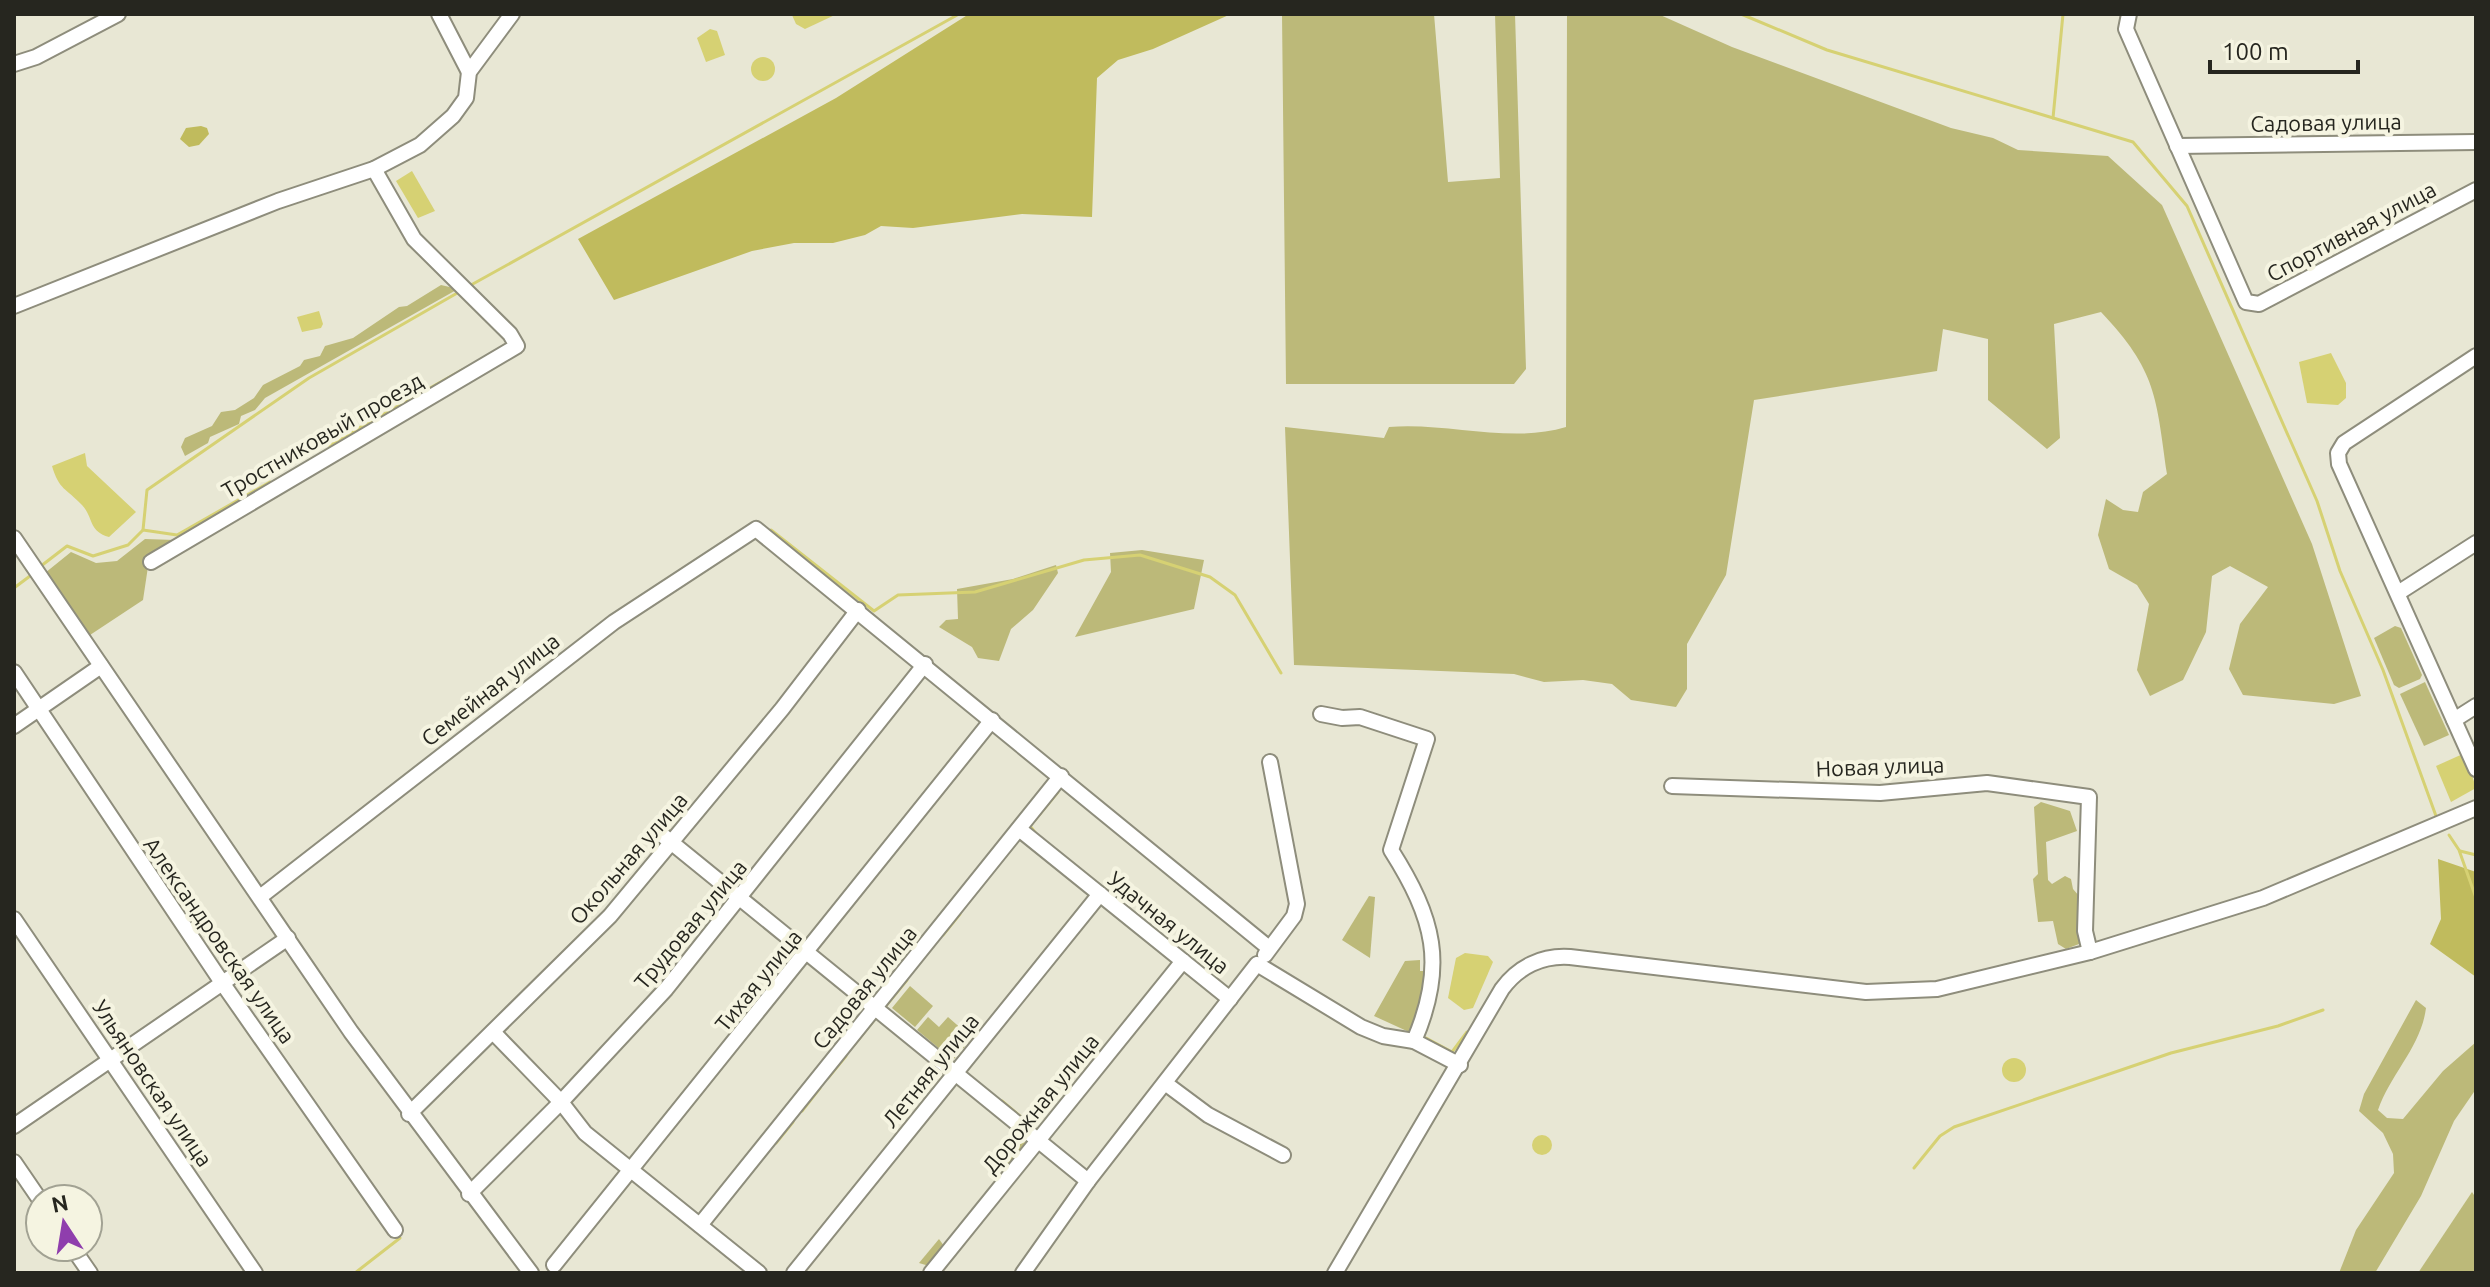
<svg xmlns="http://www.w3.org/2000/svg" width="2490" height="1287" viewBox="0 0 2490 1287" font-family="Ubuntu,sans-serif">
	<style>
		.green { fill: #bcb979 }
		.forest { fill: #c0bb5d }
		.water { fill: #d6d173 }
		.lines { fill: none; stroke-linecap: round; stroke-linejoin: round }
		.stream { stroke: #d6d173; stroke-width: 3 }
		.minor-casing { stroke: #8e8d7c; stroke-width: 18 }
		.minor { stroke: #fff; stroke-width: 14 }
		.labels { text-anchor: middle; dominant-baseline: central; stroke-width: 8; stroke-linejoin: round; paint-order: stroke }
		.street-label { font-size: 22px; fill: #26261f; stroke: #f5f4e1 }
	</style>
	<rect width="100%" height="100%" fill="#e8e7d4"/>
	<!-- green -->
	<g class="green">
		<path d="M1282,14H1434L1448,182L1500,178L1495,14H1515L1526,369L1514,384H1286Z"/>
		<path d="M1567,14H1658L1732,47L1951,128L1993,138L2018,150L2108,156L2162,205L2312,544L2361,696L2334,704L2243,695L2229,669L2240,624L2268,587L2230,566L2212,576L2206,632L2183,680L2150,696L2137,670L2149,604L2137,585L2109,569L2098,535L2106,499L2123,510L2138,512L2143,492L2167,474C2156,397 2157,371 2101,312L2054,324L2060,438L2047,449L1988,400V339L1943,329L1937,371L1754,400L1726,575L1687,644V689L1676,707L1631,700L1612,684L1583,680L1544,682L1514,674L1294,665L1285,427L1384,438L1389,427C1447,422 1511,444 1566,427Z"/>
		<path d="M441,285L458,289L265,398L255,410L241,416L239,424L210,437L208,443L185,456L181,447L185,438L212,426L221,412L235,410L254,398L263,385L300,366L304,360L320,356L325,346L353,338L399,307L407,306Z"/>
		<path d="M145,539L175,540L149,560L143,600L90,635L45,573L71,552L96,563L117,561Z"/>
		<path d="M1142,550L1204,560L1194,609L1075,637L1111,572L1110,553Z"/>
		<path d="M1056,565L1058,573L1033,610L1011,629L999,661L978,658L972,647L939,627L946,620L958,619L957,589L1013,579Z"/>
		<path d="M2395,626L2401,628L2422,675L2420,679L2399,688L2394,685L2374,638Z"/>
		<path d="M2425,682L2449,735L2424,746L2400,694Z"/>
		<path d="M2041,802L2070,811L2077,831L2046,842L2048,880L2052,884L2065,876L2071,879L2073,889L2079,896V944L2066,949L2058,944L2053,921L2038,922L2033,879L2038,874L2034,807Z"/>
		<path d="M1369,896L1375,897L1370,958L1342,940Z"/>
		<path d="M1420,960V971H1427L1428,978L1409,1032L1374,1016L1405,961Z"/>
		<path d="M910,986L933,1006L915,1027L892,1008Z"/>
		<path d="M2416,1000L2426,1008C2421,1047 2391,1073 2378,1110L2387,1118L2403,1119L2443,1071L2476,1042V1089L2454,1121L2421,1196L2375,1273H2339L2356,1230L2394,1173L2393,1154L2383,1133L2359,1111L2364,1094Z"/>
		<path d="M928,1017L939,1027L948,1017L972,1038L953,1060L917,1030Z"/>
		<path d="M1027,1136L1030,1139L1011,1167L1000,1159L1011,1146L1016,1149Z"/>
		<path d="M2472,1192L2476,1198V1273H2418Z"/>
		<path d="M939,1239L944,1246L929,1266L919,1263Z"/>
	</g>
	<!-- forest -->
	<g class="forest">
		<path d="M969,14H1231L1153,49L1118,60L1097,78L1092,217L1022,214L913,228L881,226L865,235L833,243H794L752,251L614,300L578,239L836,98Z"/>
		<path d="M201,126L207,128L209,134L199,145L189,147L180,139L186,128Z"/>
		<path d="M2438,859L2476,872V977L2430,944L2441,919Z"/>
	</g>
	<!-- water -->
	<g class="water">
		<path d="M837,14L805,29L796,24L792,15Z"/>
		<path d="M710,29L717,31L725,55L706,62L697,38Z"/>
		<circle cx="763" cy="69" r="12"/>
		<path d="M412,171L435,211L418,218L396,181Z"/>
		<path d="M319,311L323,324L321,328L302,332L297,317Z"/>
		<path d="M2331,353L2346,383V398L2338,405L2307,403L2299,362Z"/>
		<path d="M85,453L87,466L136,512L109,537C88,531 94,518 82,505C66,488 59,490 52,466Z"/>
		<path d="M2465,753L2476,788L2451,802L2436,766Z"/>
		<path d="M1465,953L1488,956L1493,962L1473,1008L1464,1010L1448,998L1456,958Z"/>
		<circle cx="2014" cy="1070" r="12"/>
		<circle cx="1542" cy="1145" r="10"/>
	</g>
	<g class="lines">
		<!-- stream -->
		<g class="stream">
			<path d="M1741,14L1827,50L2133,142L2187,206L2317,501L2340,571L2383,670L2436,816"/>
			<path d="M2053,118L2063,14"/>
			<path d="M471,285L959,14"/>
			<path d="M329,445L462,370"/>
			<path d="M143,530L177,535L270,482"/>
			<path d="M771,530L874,611L898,595L975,592L1084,560L1140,555L1210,577L1235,595L1281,673"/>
			<path d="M41,566L67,546L93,556L128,545L143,530L147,490L309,378L459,292"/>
			<path d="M14,588L30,576"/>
			<path d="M1037,835L1030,826L1058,792"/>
			<path d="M2449,835L2459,850L2476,898"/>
			<path d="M2460,851L2476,855"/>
			<path d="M943,935L960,914"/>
			<path d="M885,1007L907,980"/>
			<path d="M1426,1038L1452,1052L1467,1032"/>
			<path d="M854,1045L875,1019"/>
			<path d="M828,1078L846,1056"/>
			<path d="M1002,1101L1034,1128"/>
			<path d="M802,1111L820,1088"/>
			<path d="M776,1143L793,1122"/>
			<path d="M1027,1165L1036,1154"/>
			<path d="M1914,1168L1940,1136L1954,1127L2171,1053L2278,1026L2323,1010"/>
			<path d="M355,1273L400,1238"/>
		</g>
		<!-- minor casing -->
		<g class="minor-casing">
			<g id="minor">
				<path d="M439,14L469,72"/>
				<path d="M2129,14L2126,29L2246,302L2259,304L2476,190"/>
				<path d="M14,64L36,57L118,14"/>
				<path d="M2177,146L2476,142"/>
				<path d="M14,306L278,201L374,169L420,145L453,116L466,98L469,72L512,14"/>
				<path d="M2476,356L2344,443L2338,453L2339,464L2476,769"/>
				<path d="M14,538L351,1032L531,1273"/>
				<path d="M151,562L517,346L510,334L414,239L374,169"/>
				<path d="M2398,593L2476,543"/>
				<path d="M14,672L223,984L395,1230"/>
				<path d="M1321,714L1342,718L1360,717L1427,739L1391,850C1434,918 1447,965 1414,1041"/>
				<path d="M2454,720L2476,706"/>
				<path d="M14,726L101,666"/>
				<path d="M1672,786L1880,793L1987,783L2089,797L2085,931L2090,952"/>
				<path d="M1019,829L1230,999"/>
				<path d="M661,834L1088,1181"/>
				<path d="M260,897L614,622L756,529L1269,948"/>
				<path d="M14,919L255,1273"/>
				<path d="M1265,955L1294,916L1297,904L1270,762"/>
				<path d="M493,1032L561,1102L585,1133L759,1273"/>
				<path d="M1165,1083L1208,1115L1283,1155"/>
				<path d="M409,1114L610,916L782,709L858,610"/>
				<path d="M14,1126L288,938"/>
				<path d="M14,1162L40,1200"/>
				<path d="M469,1194L561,1102L666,989L925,664"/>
				<path d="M700,1225L1061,776"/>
				<path d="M72,1247L90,1273"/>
				<path d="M554,1265L992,720"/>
				<path d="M794,1273L1100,894"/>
				<path d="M931,1273L1183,961"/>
				<path d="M1023,1273L1088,1181L1257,964L1361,1027L1383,1036L1414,1041L1460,1065"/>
				<path d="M1335,1273L1502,989C1518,967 1542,955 1570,957L1866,992L1937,989L2090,952L2263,898L2476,808"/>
			</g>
		</g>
		<!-- minor -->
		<use href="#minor" class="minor"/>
	</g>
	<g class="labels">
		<!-- street labels -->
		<g class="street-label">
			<text transform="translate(2326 122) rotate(-1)">Садовая улица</text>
			<text transform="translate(2351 231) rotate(-28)">Спортивная улица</text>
			<text transform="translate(322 435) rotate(-30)">Тростниковый проезд</text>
			<text transform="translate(490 689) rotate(-38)">Семейная улица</text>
			<text transform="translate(1880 766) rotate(-2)">Новая улица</text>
			<text transform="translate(628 858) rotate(-49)">Окольная улица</text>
			<text transform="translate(1169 922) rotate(39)">Удачная улица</text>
			<text transform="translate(690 924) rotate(-50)">Трудовая улица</text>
			<text transform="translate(220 940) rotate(55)">Александровская улица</text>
			<text transform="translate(758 980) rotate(-51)">Тихая улица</text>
			<text transform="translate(864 987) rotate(-51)">Садовая улица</text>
			<text transform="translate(930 1070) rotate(-51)">Летняя улица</text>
			<text transform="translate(153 1083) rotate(56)">Ульяновская улица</text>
			<text transform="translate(1040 1103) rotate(-51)">Дорожная улица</text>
		</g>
	</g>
	<!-- border -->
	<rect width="2490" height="1287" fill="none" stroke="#26261f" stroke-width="32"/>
	<!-- north arrow -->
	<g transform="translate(64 1223) rotate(348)"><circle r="38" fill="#f5f4e1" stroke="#a2a293" stroke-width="2"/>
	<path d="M0-6L14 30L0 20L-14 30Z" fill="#8f3ead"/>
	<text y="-12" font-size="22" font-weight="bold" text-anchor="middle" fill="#26261f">N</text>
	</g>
	<!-- scale -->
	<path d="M2210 60v12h148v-12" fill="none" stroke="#26261f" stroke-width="4"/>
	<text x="2222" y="60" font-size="24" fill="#26261f" stroke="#f5f4e1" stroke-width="6" paint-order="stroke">100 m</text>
</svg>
